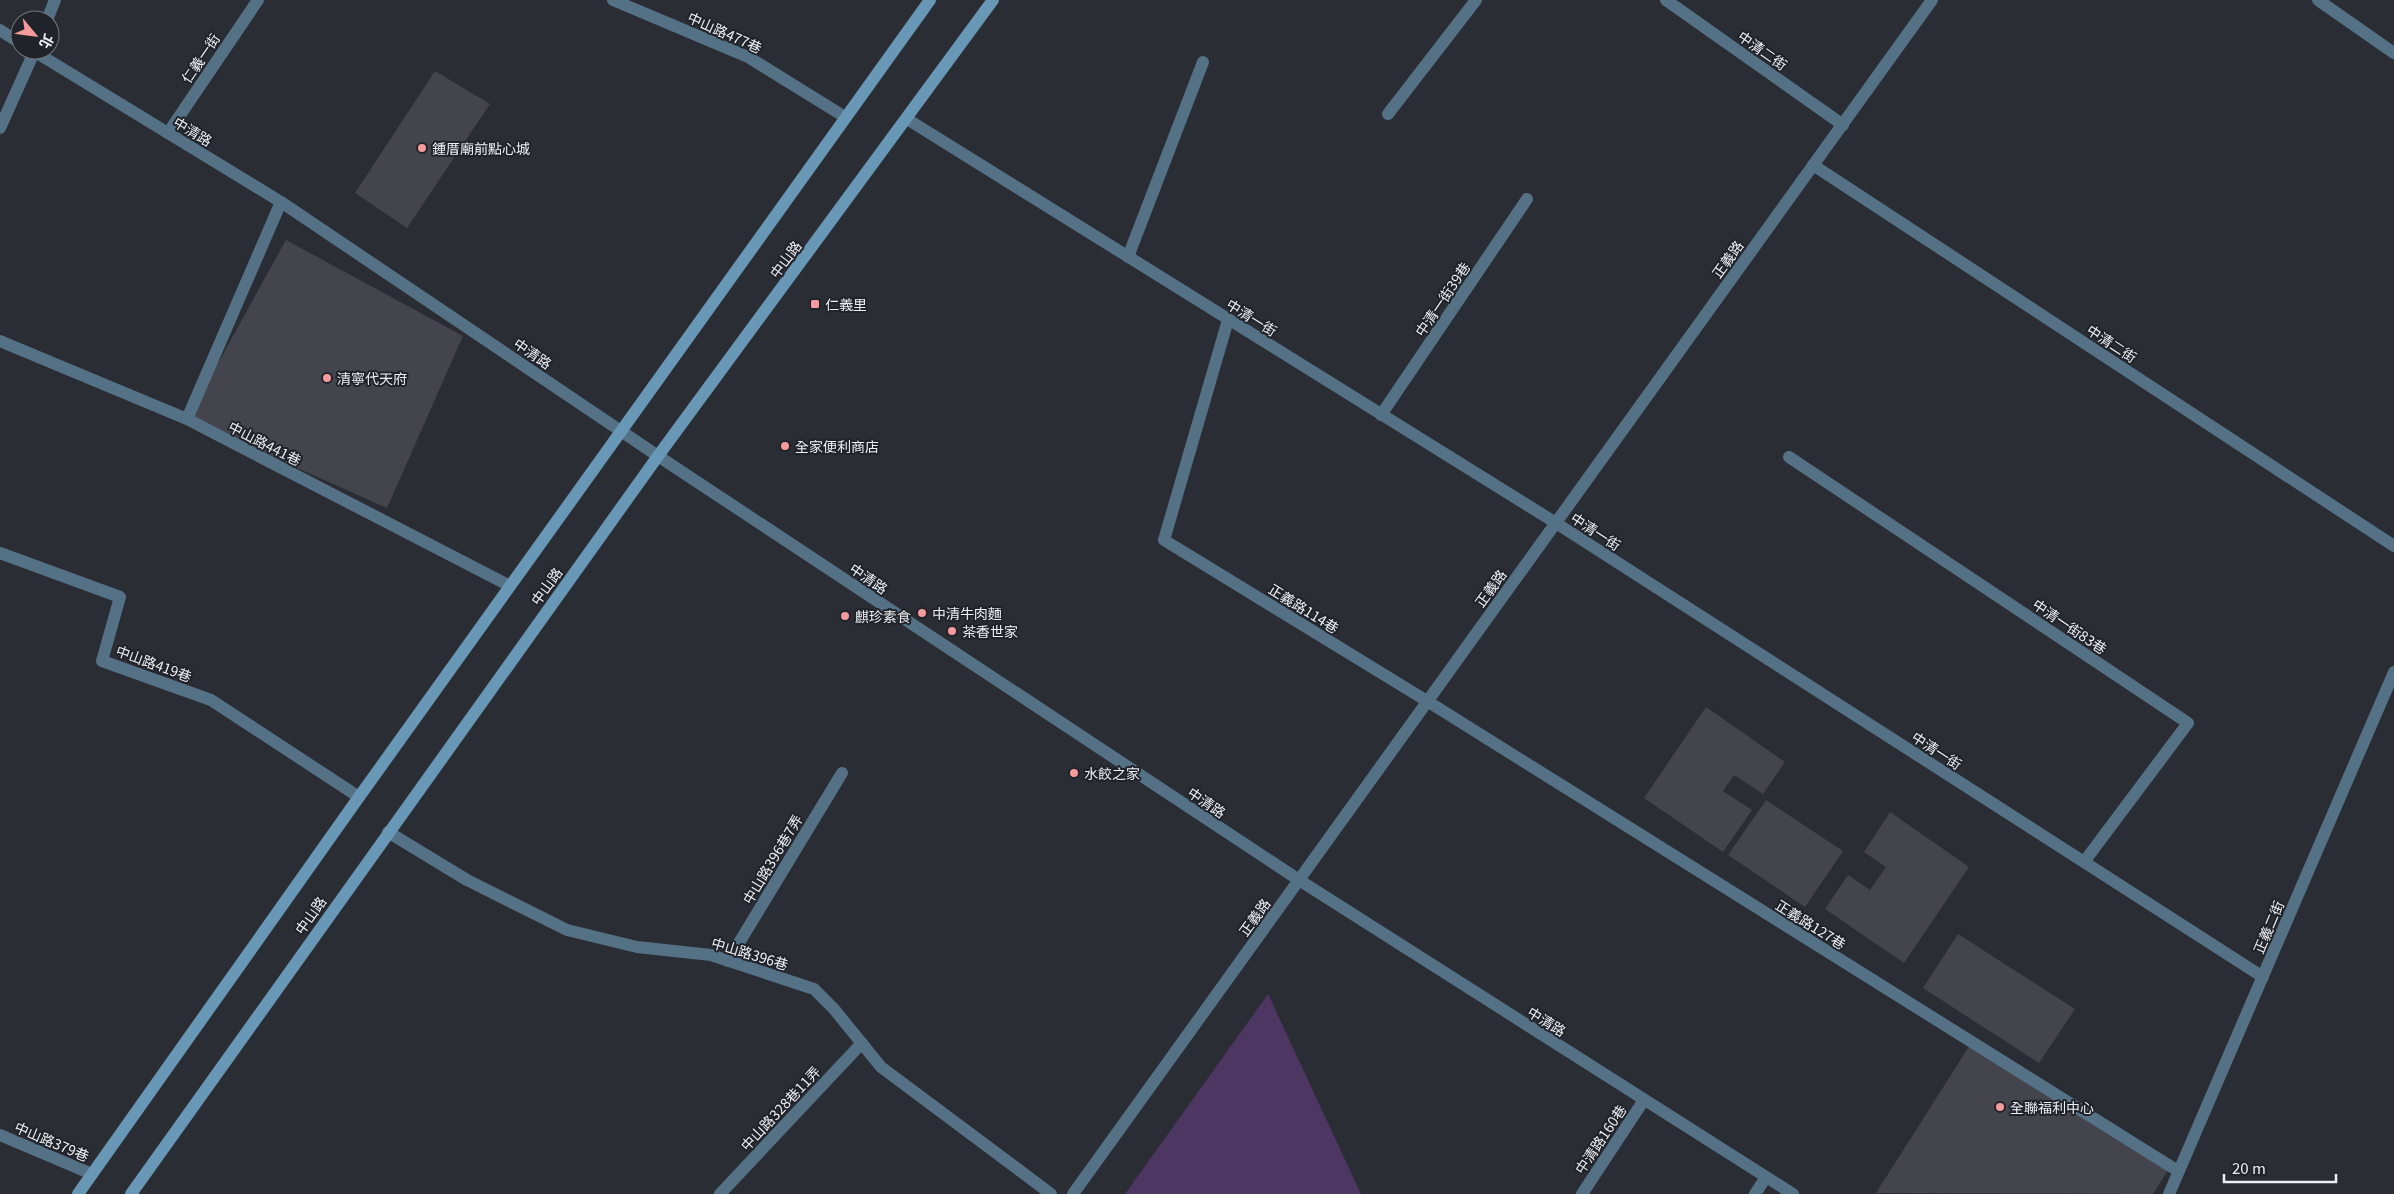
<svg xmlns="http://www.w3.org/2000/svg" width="2394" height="1194" viewBox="0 0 2394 1194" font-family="Georgia,'Noto Sans TC',serif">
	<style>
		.green { fill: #4e3663 }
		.building { fill: #44444c }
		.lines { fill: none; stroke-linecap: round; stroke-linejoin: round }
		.service { stroke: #557185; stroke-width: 12 }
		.minor { stroke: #557185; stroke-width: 12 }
		.secondary { stroke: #6997b6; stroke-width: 12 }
		.poi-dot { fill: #f59b9e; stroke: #20242a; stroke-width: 2 }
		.labels { text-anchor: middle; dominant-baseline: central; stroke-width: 4; stroke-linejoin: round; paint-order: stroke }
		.street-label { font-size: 14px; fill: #edeff4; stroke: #20242a }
		.poi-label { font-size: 14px; fill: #edeff4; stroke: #20242a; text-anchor: start }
	</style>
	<rect width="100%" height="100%" fill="#2a2d34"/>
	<!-- green -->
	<path class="green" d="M1268,994L1361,1194H1125Z"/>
	<!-- building -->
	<g class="building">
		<path d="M435,71L490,104L407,228L355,193Z"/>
		<path d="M286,240L463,336L387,508L187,419Z"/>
		<path d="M1706,707L1785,762L1763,794L1734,775L1723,791L1752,810L1723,852L1644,798Z"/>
		<path d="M1766,800L1843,851L1805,907L1728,855Z"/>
		<path d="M1890,812L1969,867L1904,963L1825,909L1848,875L1870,890L1886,867L1864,852Z"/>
		<path d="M1958,934L2075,1009L2039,1063L1923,988Z"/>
		<path d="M1970,1045L2168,1170L2153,1194L1876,1193Z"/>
	</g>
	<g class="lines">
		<!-- service -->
		<g class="service">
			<path d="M613,0L748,57L845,117"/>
			<path d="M1388,114L1476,0"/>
			<path d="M1128,257L1203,62"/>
			<path d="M1228,320L1164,540L1427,701L2178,1171"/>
			<path d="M0,341L187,419L510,586"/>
			<path d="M1381,415L1527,199"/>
			<path d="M187,419L281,202"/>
			<path d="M1789,457L2188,723L2084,862"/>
			<path d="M0,553L120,597L102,661L211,700L359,797"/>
			<path d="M388,832L467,880L567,930L637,947L711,955L814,989L834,1009L881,1067L1051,1194"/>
			<path d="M728,961L842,773"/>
			<path d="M0,1135L92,1174"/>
			<path d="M720,1194L862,1043"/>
			<path d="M1582,1194L1644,1100"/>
			<path d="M1755,1194L1766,1177"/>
		</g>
		<!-- minor -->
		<g class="minor">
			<path d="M1666,0L1843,125"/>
			<path d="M2318,0L2394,53"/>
			<path d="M47,20L55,0"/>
			<path d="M0,30L20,43"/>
			<path d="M32,50L281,202L658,456L1299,880L1793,1194"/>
			<path d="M907,119L1556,523L2263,977"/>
			<path d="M0,128L35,50"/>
			<path d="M168,133L258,0"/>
			<path d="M1813,165L2394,546"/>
			<path d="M1073,1194L1932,0"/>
			<path d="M2169,1194L2394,672"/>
		</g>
		<!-- secondary -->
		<g class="secondary">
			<path d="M78,1194L359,797L930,0"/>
			<path d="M131,1194L658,456L993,0"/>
		</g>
	</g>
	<!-- markers -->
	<g class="poi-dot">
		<circle cx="422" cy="148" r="5"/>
		<rect x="810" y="299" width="10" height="10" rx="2.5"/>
		<circle cx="327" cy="378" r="5"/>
		<circle cx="785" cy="446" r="5"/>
		<circle cx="922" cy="613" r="5"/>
		<circle cx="845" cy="616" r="5"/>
		<circle cx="952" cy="631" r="5"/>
		<circle cx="1074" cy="773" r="5"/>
		<circle cx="2000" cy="1107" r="5"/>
	</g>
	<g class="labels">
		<!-- street labels -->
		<g class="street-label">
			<text transform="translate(725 32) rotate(24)">中山路477巷</text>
			<text transform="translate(1763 50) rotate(35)">中清二街</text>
			<text transform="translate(200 58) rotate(-56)">仁義一街</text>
			<text transform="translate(193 131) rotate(31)">中清路</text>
			<text transform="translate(785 259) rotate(-53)">中山路</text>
			<text transform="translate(1727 259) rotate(-54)">正義路</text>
			<text transform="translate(1442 299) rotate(-56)">中清一街39巷</text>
			<text transform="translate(1252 317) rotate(32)">中清一街</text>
			<text transform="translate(2112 343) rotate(33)">中清二街</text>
			<text transform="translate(533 353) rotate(34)">中清路</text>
			<text transform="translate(265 443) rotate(27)">中山路441巷</text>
			<text transform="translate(1596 531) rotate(33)">中清一街</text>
			<text transform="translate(869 578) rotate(34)">中清路</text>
			<text transform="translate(546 586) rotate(-54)">中山路</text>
			<text transform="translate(1490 588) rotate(-54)">正義路</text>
			<text transform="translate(1304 608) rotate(32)">正義路114巷</text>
			<text transform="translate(2070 626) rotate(34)">中清一街83巷</text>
			<text transform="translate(154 663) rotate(20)">中山路419巷</text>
			<text transform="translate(1937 750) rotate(33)">中清一街</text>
			<text transform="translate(1207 802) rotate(34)">中清路</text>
			<text transform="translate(772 859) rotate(-59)">中山路396巷7弄</text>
			<text transform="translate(310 915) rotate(-55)">中山路</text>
			<text transform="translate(1254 917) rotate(-54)">正義路</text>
			<text transform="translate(1811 924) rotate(32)">正義路127巷</text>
			<text transform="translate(2268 927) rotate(-67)">正義二街</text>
			<text transform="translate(750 953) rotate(17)">中山路396巷</text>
			<text transform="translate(1547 1021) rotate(32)">中清路</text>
			<text transform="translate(780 1108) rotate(-47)">中山路328巷11弄</text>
			<text transform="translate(1600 1139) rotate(-56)">中清路160巷</text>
			<text transform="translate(52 1141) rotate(23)">中山路379巷</text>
		</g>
		<!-- poi labels -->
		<g class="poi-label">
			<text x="432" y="148">鍾厝廟前點心城</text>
			<text x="825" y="304">仁義里</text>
			<text x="337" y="378">清寧代天府</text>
			<text x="795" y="446">全家便利商店</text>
			<text x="932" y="613">中清牛肉麵</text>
			<text x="855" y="616">麒珍素食</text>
			<text x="962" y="631">茶香世家</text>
			<text x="1084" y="773">水餃之家</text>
			<text x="2010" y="1107">全聯福利中心</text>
		</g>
	</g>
	<!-- north arrow -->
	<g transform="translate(35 35) rotate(119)"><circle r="24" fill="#20242a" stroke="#72757b"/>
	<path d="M0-4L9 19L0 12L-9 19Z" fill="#f59b9e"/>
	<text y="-8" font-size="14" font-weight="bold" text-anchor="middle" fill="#edeff4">北</text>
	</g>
	<!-- scale -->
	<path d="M2224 1174v8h112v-8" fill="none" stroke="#edeff4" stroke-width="2.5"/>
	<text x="2232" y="1174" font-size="15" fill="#edeff4" stroke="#20242a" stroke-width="4" paint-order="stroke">20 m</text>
</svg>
